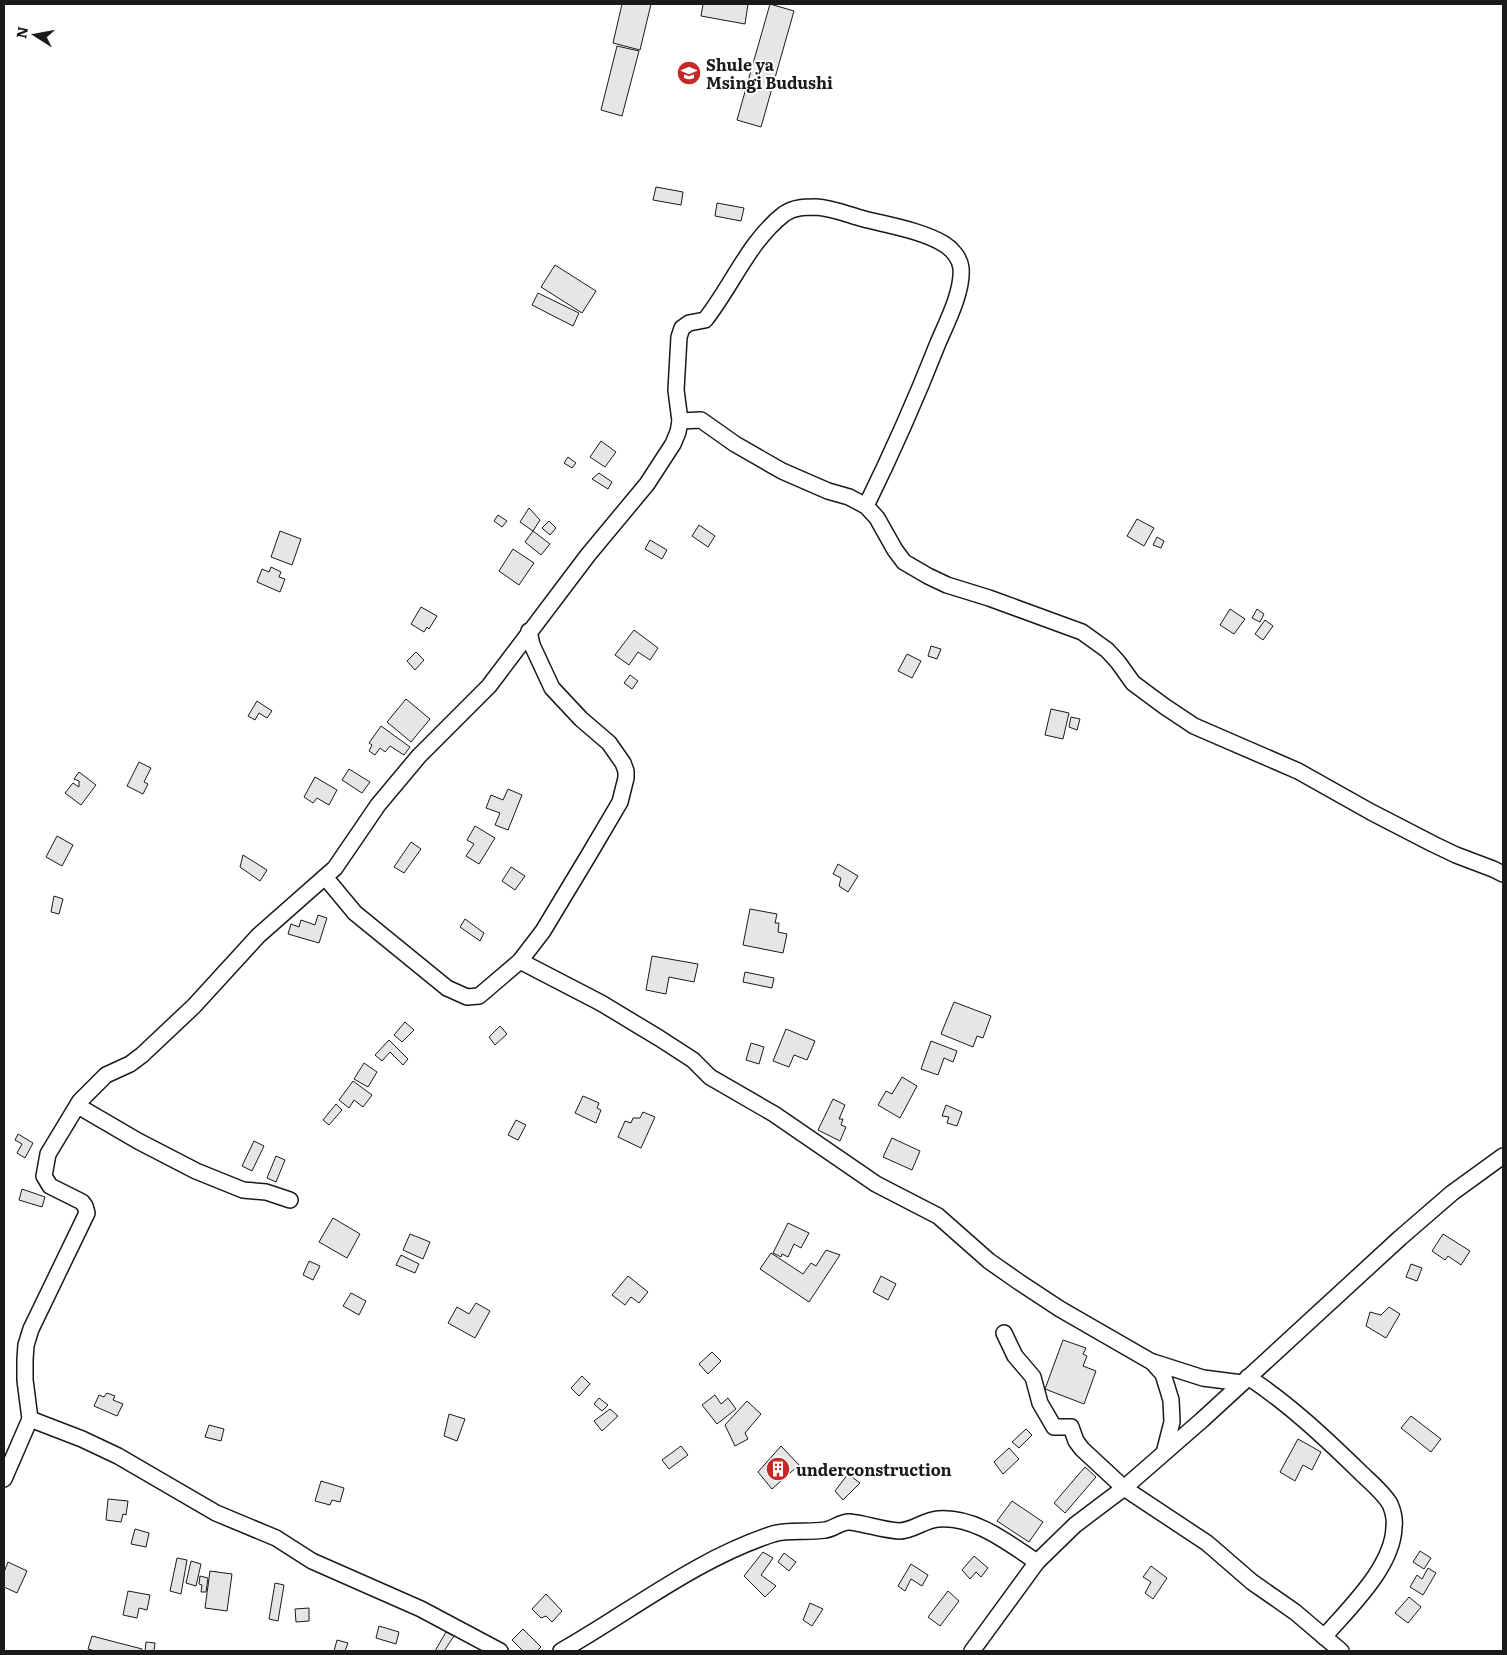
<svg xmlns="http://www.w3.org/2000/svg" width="1507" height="1655" viewBox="0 0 1507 1655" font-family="Literata,serif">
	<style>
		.building { fill: #e6e6e6; stroke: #1a1a1a }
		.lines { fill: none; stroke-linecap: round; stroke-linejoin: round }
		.street-casing { stroke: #1a1a1a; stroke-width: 18 }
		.street { stroke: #fff; stroke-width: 15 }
		.labels { text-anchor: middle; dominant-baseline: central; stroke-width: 4; stroke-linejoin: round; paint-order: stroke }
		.poi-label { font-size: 16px; font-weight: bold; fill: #1a1a1a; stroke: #fff; text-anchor: start }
	</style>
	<rect width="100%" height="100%" fill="#fff"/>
	<!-- building -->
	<g class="building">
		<path d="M622,4H651L640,50L613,43Z"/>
		<path d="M703,4H748L745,24L701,16Z"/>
		<path d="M770,4L794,11L761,127L737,120Z"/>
		<path d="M617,46L639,51L622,116L601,110Z"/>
		<path d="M656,187L683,192L681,205L653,200Z"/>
		<path d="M717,203L744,208L741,221L715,216Z"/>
		<path d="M555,265L596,291L582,313L541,287Z"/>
		<path d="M538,293L579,313L573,326L532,305Z"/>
		<path d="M601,441L616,452L605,467L590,457Z"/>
		<path d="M568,457L576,463L572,468L564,463Z"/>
		<path d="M599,473L612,482L608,489L592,479Z"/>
		<path d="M529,508L540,520L533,531L520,522Z"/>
		<path d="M498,515L507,521L502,527L494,521Z"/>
		<path d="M1137,519L1154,528L1144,546L1127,536Z"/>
		<path d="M549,521L556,528L550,535L542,528Z"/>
		<path d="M699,525L715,536L708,547L692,536Z"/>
		<path d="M280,531L301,539L292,565L271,557Z"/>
		<path d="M533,531L550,544L541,555L525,542Z"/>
		<path d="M1157,537L1164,541L1161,548L1153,545Z"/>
		<path d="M650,540L667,550L662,559L645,549Z"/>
		<path d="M513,549L534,563L519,585L499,571Z"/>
		<path d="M271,567L281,572L279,577L285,579L280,592L257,582L262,569L269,572Z"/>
		<path d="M421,607L437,616L429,629L427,627L424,632L411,624Z"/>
		<path d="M1230,609L1245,619L1234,634L1220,625Z"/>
		<path d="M1257,609L1264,614L1260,622L1252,618Z"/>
		<path d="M1265,620L1273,626L1263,640L1255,634Z"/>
		<path d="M634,630L658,648L650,660L638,652L629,665L615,655Z"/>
		<path d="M931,646L941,649L937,659L928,656Z"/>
		<path d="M416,652L424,660L415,670L407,661Z"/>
		<path d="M907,654L921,661L912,678L898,671Z"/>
		<path d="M630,675L638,681L632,689L624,683Z"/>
		<path d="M406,699L430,719L411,742L387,722Z"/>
		<path d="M257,701L272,711L267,718L259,713L255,720L248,716Z"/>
		<path d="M1051,709L1069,713L1063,739L1045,735Z"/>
		<path d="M1071,717L1080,719L1077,730L1069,727Z"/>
		<path d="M381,726L410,747L404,755L390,746L385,752L380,748L375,755L369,751L372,745L369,743Z"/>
		<path d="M139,762L151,768L144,782L148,784L143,794L127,786Z"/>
		<path d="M349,769L370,782L362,793L342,780Z"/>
		<path d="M79,772L96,785L81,805L65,793L73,783L79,787V781L74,779Z"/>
		<path d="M315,777L337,790L329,805L317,798L313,803L304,797Z"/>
		<path d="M508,789L522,795L508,830L495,825L500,813L486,808L491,795L503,800Z"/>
		<path d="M475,826L495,838L479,864L466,856L474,844L467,840Z"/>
		<path d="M57,836L73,845L62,866L46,857Z"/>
		<path d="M411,842L421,849L404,873L394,867Z"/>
		<path d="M243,855L267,870L260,881L240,867Z"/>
		<path d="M838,864L858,876L848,892L839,886L841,878L833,874Z"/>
		<path d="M511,867L525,876L515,890L502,881Z"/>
		<path d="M54,896L63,899L59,914L51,912Z"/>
		<path d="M750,909L777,914L775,923H779L778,932L787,934L783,953L743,945Z"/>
		<path d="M318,915L327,918L319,943L288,934L291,924L299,927L301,920L315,925Z"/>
		<path d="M465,919L484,933L480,941L460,927Z"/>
		<path d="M652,956L698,964L694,982L669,977L666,994L646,990Z"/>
		<path d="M745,972L774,978L772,988L743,982Z"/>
		<path d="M954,1002L991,1016L983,1038L977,1036L973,1047L941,1034Z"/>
		<path d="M405,1022L414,1030L402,1042L394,1035Z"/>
		<path d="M500,1026L507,1034L495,1045L489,1037Z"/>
		<path d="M786,1029L815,1041L807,1060L794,1055L789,1067L773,1061Z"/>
		<path d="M389,1040L408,1059L403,1065L390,1052L382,1061L375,1055Z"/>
		<path d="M931,1041L957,1051L953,1062L944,1058L938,1075L921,1069Z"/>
		<path d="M751,1043L764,1047L759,1064L746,1060Z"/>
		<path d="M364,1063L377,1072L368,1087L354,1079Z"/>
		<path d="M902,1077L917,1086L900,1118L878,1105L886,1091L892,1094Z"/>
		<path d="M353,1081L372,1095L363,1107L354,1100L349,1108L339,1100Z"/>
		<path d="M583,1096L599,1103L597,1108L601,1110L596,1123L575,1113Z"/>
		<path d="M833,1099L845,1105L839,1119H843L841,1125L846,1127L840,1141L818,1130Z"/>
		<path d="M336,1104L342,1110L329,1125L323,1120Z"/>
		<path d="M946,1105L962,1112L957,1126L947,1123L949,1117L942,1116Z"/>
		<path d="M643,1112L655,1117L641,1148L618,1137L625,1121L631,1123L633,1118H640Z"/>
		<path d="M516,1120L526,1125L518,1140L508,1135Z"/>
		<path d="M18,1134L33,1143L25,1158L17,1153L22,1144L15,1140Z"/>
		<path d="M892,1138L920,1151L912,1170L883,1157Z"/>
		<path d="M254,1141L264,1146L252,1171L242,1166Z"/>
		<path d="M276,1156L285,1160L276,1182L267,1178Z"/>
		<path d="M22,1189L45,1197L42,1207L19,1200Z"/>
		<path d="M333,1218L360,1234L347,1258L319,1242Z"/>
		<path d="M788,1223L809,1233L801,1248L794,1244L788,1257L782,1254L781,1257L773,1253Z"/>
		<path d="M410,1234L430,1242L423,1259L403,1250Z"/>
		<path d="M1443,1234L1470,1251L1461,1265L1448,1256L1445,1260L1432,1251Z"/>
		<path d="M826,1250L840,1255L809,1302L760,1269L771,1253L803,1274L811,1263L816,1266Z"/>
		<path d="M401,1255L419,1264L415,1273L396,1265Z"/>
		<path d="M309,1261L320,1266L313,1280L303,1275Z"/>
		<path d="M1411,1264L1422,1268L1417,1281L1406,1277Z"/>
		<path d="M628,1276L648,1292L639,1303L631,1297L625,1305L612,1295Z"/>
		<path d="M881,1276L896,1284L888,1300L873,1292Z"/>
		<path d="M351,1293L366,1301L359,1315L343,1306Z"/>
		<path d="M476,1303L490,1311L475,1338L448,1323L457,1307L469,1314Z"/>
		<path d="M1389,1307L1400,1314L1386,1338L1366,1326L1370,1312L1381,1315Z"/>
		<path d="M1063,1340L1086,1348L1083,1354L1087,1356L1083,1366L1096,1371L1084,1404L1045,1389Z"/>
		<path d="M712,1352L721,1361L708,1374L699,1364Z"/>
		<path d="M582,1376L590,1384L579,1396L571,1388Z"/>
		<path d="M107,1393L115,1396L113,1400L123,1404L117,1416L94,1406L99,1395L104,1397Z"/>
		<path d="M715,1395L721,1404L728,1398L736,1409L717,1424L702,1405Z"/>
		<path d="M599,1398L608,1405L602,1411L594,1404Z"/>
		<path d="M747,1401L761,1414L745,1433L748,1439L735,1446L725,1425Z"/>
		<path d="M610,1409L618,1416L602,1431L594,1421Z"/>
		<path d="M449,1414L465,1419L457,1441L444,1436Z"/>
		<path d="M1411,1416L1441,1439L1431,1452L1401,1428Z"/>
		<path d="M209,1425L224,1429L221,1441L205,1437Z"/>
		<path d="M1026,1429L1032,1435L1019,1448L1012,1442Z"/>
		<path d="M1298,1439L1321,1452L1312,1470L1303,1465L1295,1481L1280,1472Z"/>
		<path d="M681,1446L688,1455L669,1469L662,1460Z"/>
		<path d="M781,1446L799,1465L772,1489L758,1472Z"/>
		<path d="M1009,1448L1019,1459L1003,1474L994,1462Z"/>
		<path d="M1085,1467L1096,1477L1065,1513L1054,1503Z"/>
		<path d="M848,1474L860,1483L843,1500L835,1491Z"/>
		<path d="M321,1481L344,1488L340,1502L332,1500L330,1505L315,1501Z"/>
		<path d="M108,1499L128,1501L126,1515L123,1514L121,1522L106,1520Z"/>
		<path d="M1012,1501L1043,1522L1029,1542L997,1521Z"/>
		<path d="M135,1529L149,1533L146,1547L131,1544Z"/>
		<path d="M1420,1551L1431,1558L1424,1569L1413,1562Z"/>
		<path d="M763,1552L773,1558L761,1575L776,1586L765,1597L744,1576Z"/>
		<path d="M784,1553L796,1562L789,1571L778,1562Z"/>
		<path d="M974,1556L988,1568L981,1577L976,1572L970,1579L962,1570Z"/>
		<path d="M177,1558L187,1560L181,1594L170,1591Z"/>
		<path d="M191,1561L201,1564L196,1586L186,1583Z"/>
		<path d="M8,1562L27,1571L17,1593L4,1587V1572Z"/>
		<path d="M911,1564L928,1575L922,1586L911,1579L905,1591L898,1586Z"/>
		<path d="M1151,1566L1167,1578L1153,1599L1145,1593L1151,1582L1143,1577Z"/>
		<path d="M1428,1568L1436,1573L1423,1595L1410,1587L1417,1575L1422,1579Z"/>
		<path d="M210,1571L232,1574L227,1611L205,1608Z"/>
		<path d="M200,1576L208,1578L206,1592H201L202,1585L199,1584Z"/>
		<path d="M275,1583L284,1585L278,1621L269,1619Z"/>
		<path d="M128,1591L150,1595L147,1610L139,1608L137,1618L123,1615Z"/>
		<path d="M948,1591L959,1601L940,1626L928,1617Z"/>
		<path d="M546,1594L562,1611L552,1622L546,1616L541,1618L532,1609Z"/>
		<path d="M1409,1597L1421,1607L1408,1623L1395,1613Z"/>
		<path d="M810,1603L823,1609L812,1626L803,1620Z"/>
		<path d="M309,1608V1621L296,1622L295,1609Z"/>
		<path d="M379,1626L399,1632L396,1644L376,1638Z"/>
		<path d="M523,1629L541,1647L537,1651H523L512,1640Z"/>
		<path d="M446,1632L454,1636L444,1651H435Z"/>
		<path d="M92,1636L142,1649L141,1651H95L88,1649Z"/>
		<path d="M337,1640L348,1643L345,1651H334Z"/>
		<path d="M146,1642L155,1643L154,1651H145Z"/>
	</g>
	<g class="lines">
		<!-- street casing -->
		<g class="street-casing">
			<g id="street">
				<path d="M680,421L701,420L735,444L782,471L828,491L849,497L866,506L877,518L895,550L904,562L928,576L947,585L989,598L1082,632L1107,650L1118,662L1133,683L1164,706L1194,726L1298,771L1371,812L1433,844L1456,855L1493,869L1503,874"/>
				<path d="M325,877L355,913L447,988L467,997L479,996L520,961L543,931L590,853L620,802L626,778V771L623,763L609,743L581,719L552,688L532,645L529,631"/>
				<path d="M520,961L601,1003L659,1038L693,1060L710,1077L774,1114L876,1184L938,1216L989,1261L1019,1282L1060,1309L1152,1362L1163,1374L1171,1400L1172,1422L1164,1453"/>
				<path d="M78,1106L138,1141L196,1171L243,1190L266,1192L290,1200"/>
				<path d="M1004,1333L1015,1356L1033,1377L1040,1403L1054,1427H1071L1076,1441L1082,1449L1124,1488L1207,1543L1252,1582L1295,1612L1341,1651"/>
				<path d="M1153,1362L1203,1378L1242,1383"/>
				<path d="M1248,1377C1289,1404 1324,1437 1359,1471C1369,1481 1383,1492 1390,1504C1393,1511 1395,1520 1394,1527C1393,1567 1349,1608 1324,1637"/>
				<path d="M30,1419L82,1439L118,1456L216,1513L276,1538L312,1561L421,1609L500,1651"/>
				<path d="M4,1479L30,1419L25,1380V1359L26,1345L31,1329L87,1213L85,1206L82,1202L50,1186L44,1176L48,1154L80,1101L106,1075L130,1064L142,1055L194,1006L258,936L335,868L378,805L419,756L489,686L588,555L647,484L673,444L678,432L680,421L676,390L679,337L682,328L689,323L705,320C732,286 749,241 784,214C794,207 805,207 816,207C833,208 849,215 864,219C888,225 923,231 944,244C952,249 960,258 961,268C963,291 947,322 938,343C916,399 892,453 866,506"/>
				<path d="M561,1651C630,1612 696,1559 773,1534C790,1529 808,1533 825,1530C834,1529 841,1521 850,1522C867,1524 882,1530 899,1531C913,1531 924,1520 938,1519C975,1516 1008,1543 1037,1562"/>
				<path d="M972,1651L1037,1562L1075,1525L1124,1488L1202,1420L1400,1238L1452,1193L1503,1156"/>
			</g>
		</g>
		<!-- street -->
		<use href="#street" class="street"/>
	</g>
	<!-- icons -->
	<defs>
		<g id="school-disc" transform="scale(1.25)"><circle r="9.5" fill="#c62828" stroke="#fff"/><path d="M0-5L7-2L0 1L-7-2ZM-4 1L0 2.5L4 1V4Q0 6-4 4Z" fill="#fff"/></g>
		<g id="building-disc" transform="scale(1.25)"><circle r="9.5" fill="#c62828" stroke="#fff"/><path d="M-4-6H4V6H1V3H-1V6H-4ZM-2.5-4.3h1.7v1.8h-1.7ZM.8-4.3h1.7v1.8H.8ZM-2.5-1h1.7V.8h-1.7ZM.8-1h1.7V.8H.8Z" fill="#fff"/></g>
	</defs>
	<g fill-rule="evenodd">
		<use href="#school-disc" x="689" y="73"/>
		<use href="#building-disc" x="778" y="1469"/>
	</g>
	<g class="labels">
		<!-- poi labels -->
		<g class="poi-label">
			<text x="706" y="64">Shule ya<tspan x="706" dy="18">Msingi Budushi</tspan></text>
			<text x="796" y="1469">underconstruction</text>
		</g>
	</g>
	<!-- border -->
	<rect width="1507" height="1655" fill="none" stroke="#1a1a1a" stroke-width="10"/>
	<!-- north arrow -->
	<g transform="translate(35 35) rotate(281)" stroke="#ffffff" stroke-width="4" paint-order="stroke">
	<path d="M0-4L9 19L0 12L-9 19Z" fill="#1a1a1a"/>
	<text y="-8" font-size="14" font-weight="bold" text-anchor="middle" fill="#1a1a1a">N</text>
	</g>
</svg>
